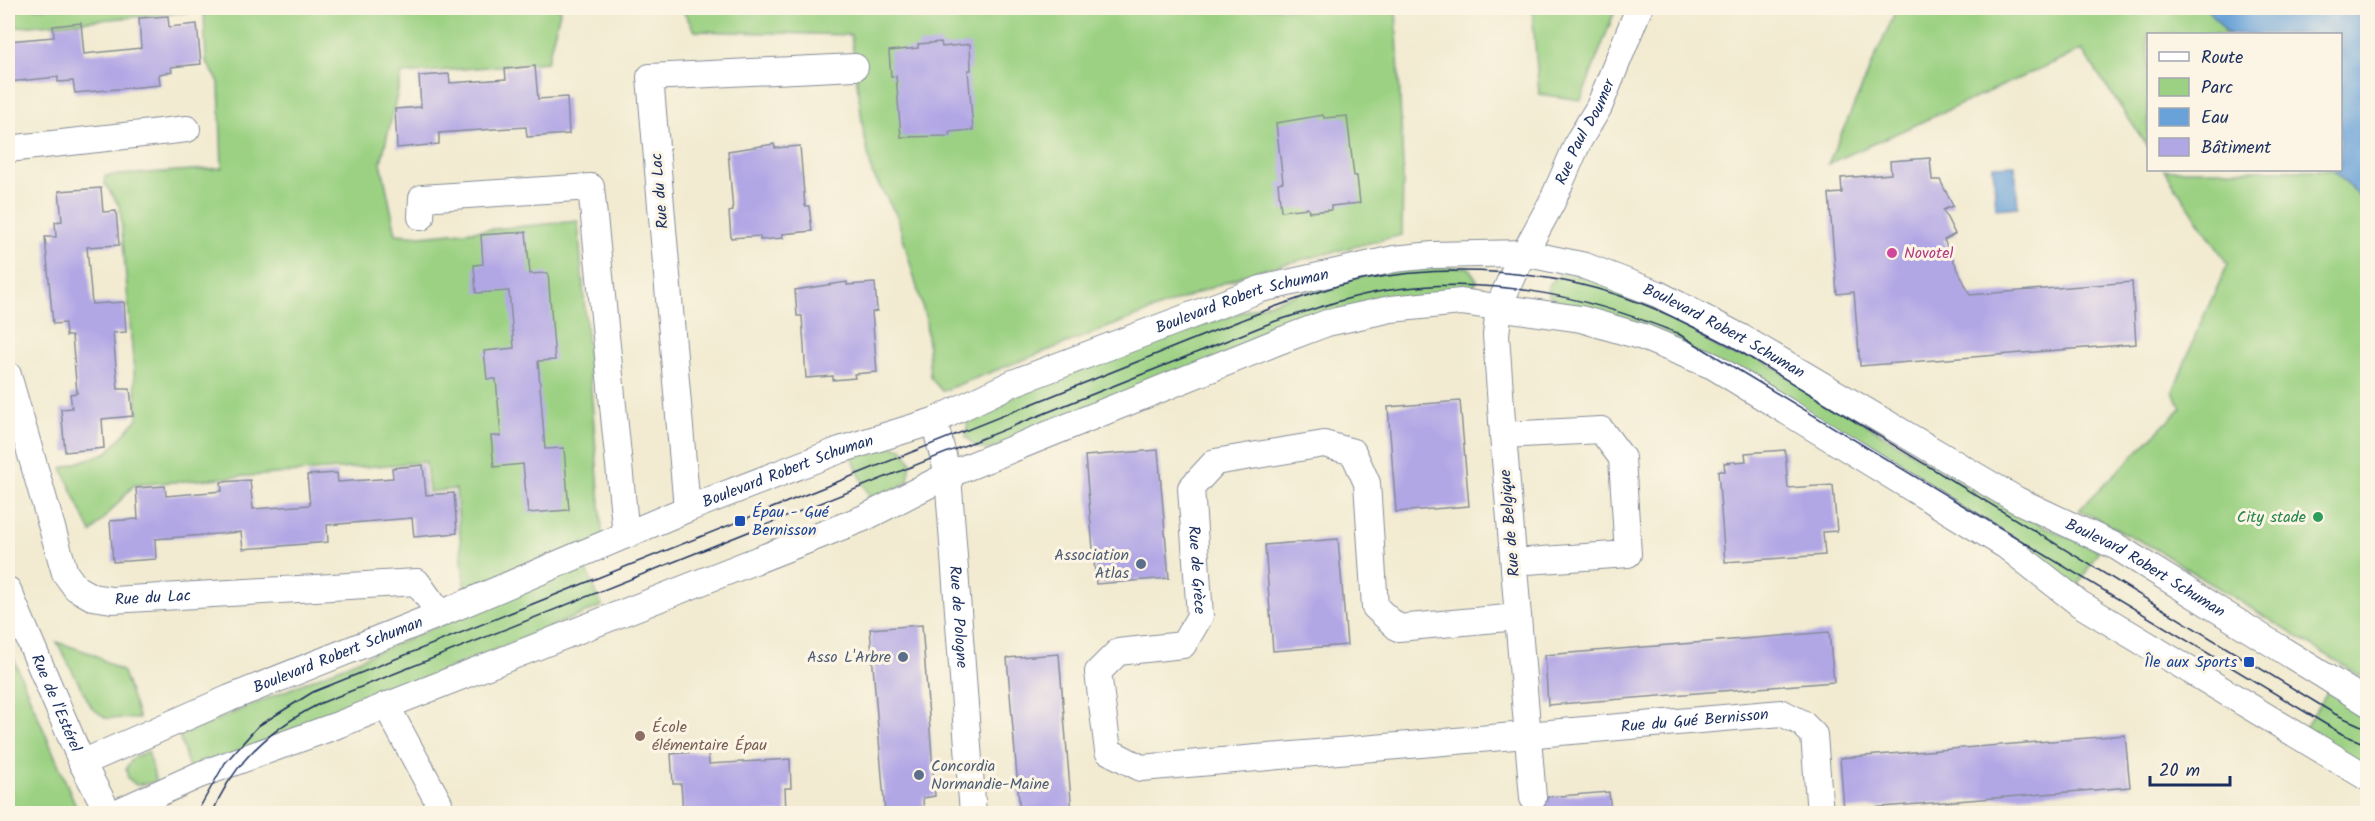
<svg xmlns="http://www.w3.org/2000/svg" width="2375" height="821" viewBox="0 0 2375 821" font-family="Kalam,sans-serif">
	<style>
		.green { fill: #9cd183; stroke: #5c8070; stroke-width: 1.5 }
		.water { fill: #69a2d8; stroke: #42689b; stroke-width: 1.5 }
		.building { fill: #b2a7e5 }
		.lines { fill: none; stroke-linecap: round; stroke-linejoin: round }
		.minor-casing { stroke: #868d98; stroke-width: 28 }
		.minor { stroke: #fff; stroke-width: 26 }
		.tram { stroke: #1b2f5e; stroke-width: 1.5 }
		.hotel-dot { fill: #d1479c; stroke: #fcf5e5; stroke-width: 2 }
		.leisure-dot { fill: #2e9e5b; stroke: #fcf5e5; stroke-width: 2 }
		.transit-dot { fill: #1a4fb4; stroke: #fcf5e5; stroke-width: 2 }
		.service-dot { fill: #5c6f8a; stroke: #fcf5e5; stroke-width: 2 }
		.education-dot { fill: #8d6e63; stroke: #fcf5e5; stroke-width: 2 }
		.labels { text-anchor: middle; dominant-baseline: central; stroke-width: 6; stroke-linejoin: round; paint-order: stroke }
		.street-label { font-size: 16px; fill: #1b2f5e; stroke: #fcf5e5 }
		.hotel-label { font-size: 16px; fill: #b23c85; stroke: #fcf5e5; text-anchor: start }
		.transit-label { font-size: 16px; fill: #164399; stroke: #fcf5e5; text-anchor: start }
		.leisure-label { font-size: 16px; fill: #27864d; stroke: #fcf5e5; text-anchor: end }
		.service-label { font-size: 16px; fill: #4e5e75; stroke: #fcf5e5; text-anchor: end }
		.education-label { font-size: 16px; fill: #785e54; stroke: #fcf5e5; text-anchor: start }
	</style>
	<rect width="100%" height="100%" fill="#fcf5e5"/>
	<filter id="ink" filterUnits="userSpaceOnUse"><feTurbulence type="fractalNoise" baseFrequency=".0167" numOctaves="2"/><feDisplacementMap in="SourceGraphic" scale="12" xChannelSelector="R" yChannelSelector="G"/><feConvolveMatrix kernelMatrix="1 2 1 2 8 2 1 2 1" color-interpolation-filters="sRGB"/></filter>
	<filter id="wash" filterUnits="userSpaceOnUse"><feTurbulence type="fractalNoise" baseFrequency=".008" numOctaves="4" result="noise"/><feDisplacementMap in="SourceGraphic" scale="24" xChannelSelector="R" yChannelSelector="G"/><feGaussianBlur stdDeviation="1.35" result="paint"/><feColorMatrix in="noise" values="0 0 0 0 0 0 0 0 0 0 0 0 0 0 0 0 0 1.4 0 .05"/><feComposite in="paint" operator="in"/></filter>
	<g filter="url(#wash)">
		<rect width="100%" height="100%" fill="#f2ebd1"/>
		<!-- green -->
		<g class="green">
			<path d="M8,8H561L547,62L402,74L381,162L396,234L421,236L578,221L603,542L465,593L456,489L429,492L426,462L134,485L91,533L62,468L108,452L138,418L120,207L105,184V176L222,168L219,82L206,61L204,11L8,28Z"/>
			<path d="M681,8H1396L1403,168L1402,235L1252,272L942,391L930,377L926,320L897,216L872,173L863,129L851,35L695,31Z"/>
			<path d="M1532,8H1616L1581,100L1539,94Z"/>
			<path d="M1897,8H2207L2228,34H2148V147L2082,50L1828,164Z"/>
			<path d="M2164,170H2333L2367,204V680L2154,548L2079,510L2181,408L2173,392L2201,322L2228,264Z"/>
			<path d="M1468,267L1477,280C1470,303 1437,297 1415,299L987,450L976,447L966,437L968,419L977,411L1159,339L1334,282L1401,268Z"/>
			<path d="M1562,273C1641,285 1710,329 1777,369C1880,431 1988,507 2099,550L2075,591L1643,325L1555,300L1549,295L1548,285Z"/>
			<path d="M890,446L902,448L911,462L908,481L891,492L870,499L852,457Z"/>
			<path d="M584,564L602,606L284,736L190,771L179,736Z"/>
			<path d="M57,642L93,654L123,672L139,719L106,718L92,708Z"/>
			<path d="M8,646L79,813H8Z"/>
			<path d="M2329,689L2367,715V768L2303,731Z"/>
			<path d="M148,751L156,782L136,785L128,778L126,768L133,758Z"/>
		</g>
		<!-- water -->
		<g class="water">
			<path d="M2207,8H2358L2367,16V204L2333,170H2340V34H2228Z"/>
			<path d="M2015,165L2018,207L1996,209L1993,166Z"/>
		</g>
		<g id="blocks">
			<!-- building -->
			<g class="building">
				<path d="M168,16L169,27L197,24L201,64L171,67L172,72L159,74L160,85L75,93L73,81L58,82V77L8,82V41L54,37L53,26L81,23L84,54L141,48L139,18Z"/>
				<path d="M941,42L942,47L970,44L971,70H968L973,130L949,132L950,136L901,137L896,76L891,77L889,51L918,48V44Z"/>
				<path d="M535,66L538,99L567,97L569,134L527,137L526,127L439,133V144L397,148L395,109L421,107L419,76L449,74L450,83L506,79L505,69Z"/>
				<path d="M1323,115L1324,118L1347,116L1354,176H1357L1360,203L1331,206V210L1321,211L1309,212L1308,208L1281,211L1278,183L1283,182L1276,123Z"/>
				<path d="M774,144L775,148L800,146L805,206H809L812,231L782,234L783,238L760,240V236L731,238L729,212L733,211L728,151Z"/>
				<path d="M1930,158L1932,180H1940L1953,206L1943,210L1955,234L1944,240L1970,295L2132,282L2136,344L1860,366L1854,292L1837,294L1829,194L1842,193L1841,178L1891,174L1890,161Z"/>
				<path d="M101,188L103,212L116,211L119,245L87,247L92,304L124,302L126,332L113,333L118,389H130L133,416L102,419L104,448L65,452L61,409L72,408L70,394L77,393L72,336H66L65,323L53,324L45,237H56L55,222L62,221L59,191Z"/>
				<path d="M526,232L530,274L548,273L555,360L538,361L545,449L564,448L569,510L528,513L523,464L494,467L491,436H501L496,379H487L484,351L514,348L509,291L476,293L474,265L483,264L481,235Z"/>
				<path d="M847,282V285L875,283L877,311L872,312L877,372L854,374L855,378L833,380V376L806,378L802,316H797L795,290Z"/>
				<path d="M1460,401L1469,506L1396,512L1388,407Z"/>
				<path d="M1158,450L1169,578L1096,584L1085,456Z"/>
				<path d="M1785,450L1788,488L1833,485L1837,531L1823,532L1825,555L1725,562L1718,471H1725L1724,463L1746,461L1745,453Z"/>
				<path d="M423,465L426,495L454,493L457,533L414,537L412,518L327,525L328,542L243,549L241,532L155,539L156,559L113,562L110,521L138,519L136,488L165,486L166,496L222,491L221,482L250,480L253,509L310,505L307,475L337,473L338,482L393,478L392,468Z"/>
				<path d="M1338,539L1347,645L1273,651L1265,545Z"/>
				<path d="M922,625L935,796L923,798L924,813H885L870,629Z"/>
				<path d="M1829,632L1834,682L1548,705L1545,655Z"/>
				<path d="M1059,654L1072,813H1020L1007,658Z"/>
				<path d="M2125,735L2130,787L1844,810L1840,758Z"/>
				<path d="M708,751L709,764L790,759L791,788H785L786,813H683L681,784H673L671,754Z"/>
				<path d="M1609,792L1611,813H1540L1548,797Z"/>
			</g>
		</g>
	</g>
	<g filter="url(#ink)">
		<use href="#blocks" fill-opacity="0" stroke="#868d98" stroke-width="1.5"/>
		<g class="lines">
			<!-- minor casing -->
			<g class="minor-casing">
				<g id="minor">
					<path d="M8,149L187,129"/>
					<path d="M421,217L422,198L591,187L626,535"/>
					<path id="s1" d="M8,375L65,573L76,588L92,597L112,600L417,582L440,614"/>
					<path id="s2" d="M934,421L948,475L973,814"/>
					<path d="M1503,435L1601,430L1622,458L1628,554L1514,562"/>
					<path d="M687,509L650,77L855,67"/>
					<path id="s3" d="M8,590L82,763L109,814"/>
					<path id="s4" d="M1518,617L1398,628L1375,607L1367,483L1353,452L1324,444L1215,462L1191,488L1200,616L1183,645L1118,652L1098,672L1108,751L1141,768L1782,713L1802,723L1814,735L1820,814"/>
					<path d="M386,705L439,803L438,814"/>
					<path id="s5" d="M82,763L230,698L440,614L687,509L840,450L934,421L1013,383L1261,289L1394,259L1433,255L1524,253L1585,266L1658,294L1742,338L2017,500L2117,547L2368,703"/>
					<path id="s6" d="M1533,798L1503,435L1496,335L1499,306L1513,274L1552,202L1579,140L1599,107L1639,8"/>
					<path d="M113,814L199,775L335,726L864,518L948,475L1277,342L1327,323L1391,309L1461,302L1581,319L1643,337L1713,366L2006,546L2080,604L2368,778"/>
				</g>
			</g>
			<!-- minor -->
			<use href="#minor" class="minor"/>
			<!-- tram -->
			<g class="tram">
				<path d="M196,814L225,763L258,726L313,692L1274,307C1301,298 1329,287 1357,281C1449,263 1553,269 1640,303C1672,315 1701,331 1731,346L2335,714L2368,729"/>
				<path d="M212,814C232,763 273,727 321,703L1273,322C1309,311 1346,297 1383,291C1488,275 1580,294 1677,333L2342,734L2368,745"/>
			</g>
		</g>
	</g>
	<!-- markers -->
	<circle class="hotel-dot" cx="1892" cy="253" r="6"/>
	<circle class="leisure-dot" cx="2318" cy="517" r="6"/>
	<g class="transit-dot">
		<rect x="734" y="515" width="12" height="12" rx="3"/>
		<rect x="2243" y="656" width="12" height="12" rx="3"/>
	</g>
	<g class="service-dot">
		<circle cx="1141" cy="564" r="6"/>
		<circle cx="903" cy="657" r="6"/>
		<circle cx="919" cy="775" r="6"/>
	</g>
	<circle class="education-dot" cx="640" cy="736" r="6"/>
	<g class="labels">
		<!-- street labels -->
		<g class="street-label">
			<text stroke="none"><textPath href="#s6" startOffset="688">Rue Paul Doumer</textPath></text>
			<text transform="translate(660 191) rotate(-95)">Rue du Lac</text>
			<text stroke="none"><textPath href="#s5" startOffset="1250">Boulevard Robert Schuman</textPath></text>
			<text stroke="none"><textPath href="#s5" startOffset="1754">Boulevard Robert Schuman</textPath></text>
			<text stroke="none"><textPath href="#s5" startOffset="764">Boulevard Robert Schuman</textPath></text>
			<text transform="translate(1510 523) rotate(-95)">Rue de Belgique</text>
			<text stroke="none"><textPath href="#s5" startOffset="2238">Boulevard Robert Schuman</textPath></text>
			<text stroke="none"><textPath href="#s4" startOffset="568">Rue de Grèce</textPath></text>
			<text stroke="none"><textPath href="#s1" startOffset="304">Rue du Lac</textPath></text>
			<text stroke="none"><textPath href="#s2" startOffset="198">Rue de Pologne</textPath></text>
			<text stroke="none"><textPath href="#s5" startOffset="278">Boulevard Robert Schuman</textPath></text>
			<text stroke="none"><textPath href="#s3" startOffset="123">Rue de l'Estérel</textPath></text>
			<text stroke="none"><textPath href="#s4" startOffset="1414">Rue du Gué Bernisson</textPath></text>
		</g>
		<!-- hotel labels -->
		<g class="hotel-label">
			<text x="1904" y="253">Novotel</text>
		</g>
		<!-- transit labels -->
		<g class="transit-label">
			<text x="752" y="512">Épau - Gué<tspan x="752" dy="18">Bernisson</tspan></text>
			<text x="2237" y="662" text-anchor="end">Île aux Sports</text>
		</g>
		<!-- leisure labels -->
		<g class="leisure-label">
			<text x="2306" y="517">City stade</text>
		</g>
		<!-- service labels -->
		<g class="service-label">
			<text x="1129" y="555">Association<tspan x="1129" dy="18">Atlas</tspan></text>
			<text x="891" y="657">Asso L'Arbre</text>
			<text x="931" y="766" text-anchor="start">Concordia<tspan x="931" dy="18">Normandie-Maine</tspan></text>
		</g>
		<!-- education labels -->
		<g class="education-label">
			<text x="652" y="727">École<tspan x="652" dy="18">élémentaire Épau</tspan></text>
		</g>
	</g>
	<!-- margin -->
	<rect width="2375" height="821" fill="none" stroke="#fcf5e5" stroke-width="30"/>
	<!-- legend -->
	<rect x="2147" y="33" width="195" height="138" fill="#fcf5e5" stroke="#a2a6af" stroke-width="1.5"/>
	<rect x="2159" y="52" width="30" height="9" fill="#ffffff" stroke="#a2a6af" stroke-width="1.5"/>
	<text x="2201" y="63" font-size="18" fill="#1b2f5e">Route</text>
	<rect x="2159" y="78" width="30" height="18" fill="#9cd183" stroke="#a2a6af" stroke-width="1.5"/>
	<text x="2201" y="93" font-size="18" fill="#1b2f5e">Parc</text>
	<rect x="2159" y="108" width="30" height="18" fill="#69a2d8" stroke="#a2a6af" stroke-width="1.5"/>
	<text x="2201" y="123" font-size="18" fill="#1b2f5e">Eau</text>
	<rect x="2159" y="138" width="30" height="18" fill="#b2a7e5" stroke="#a2a6af" stroke-width="1.5"/>
	<text x="2201" y="153" font-size="18" fill="#1b2f5e">Bâtiment</text>
	<!-- scale -->
	<path d="M2150 776v9h80v-9" fill="none" stroke="#1b2f5e" stroke-width="3"/>
	<text x="2159" y="776" font-size="18" fill="#1b2f5e" stroke="#fcf5e5" stroke-width="4.5" paint-order="stroke">20 m</text>
</svg>
